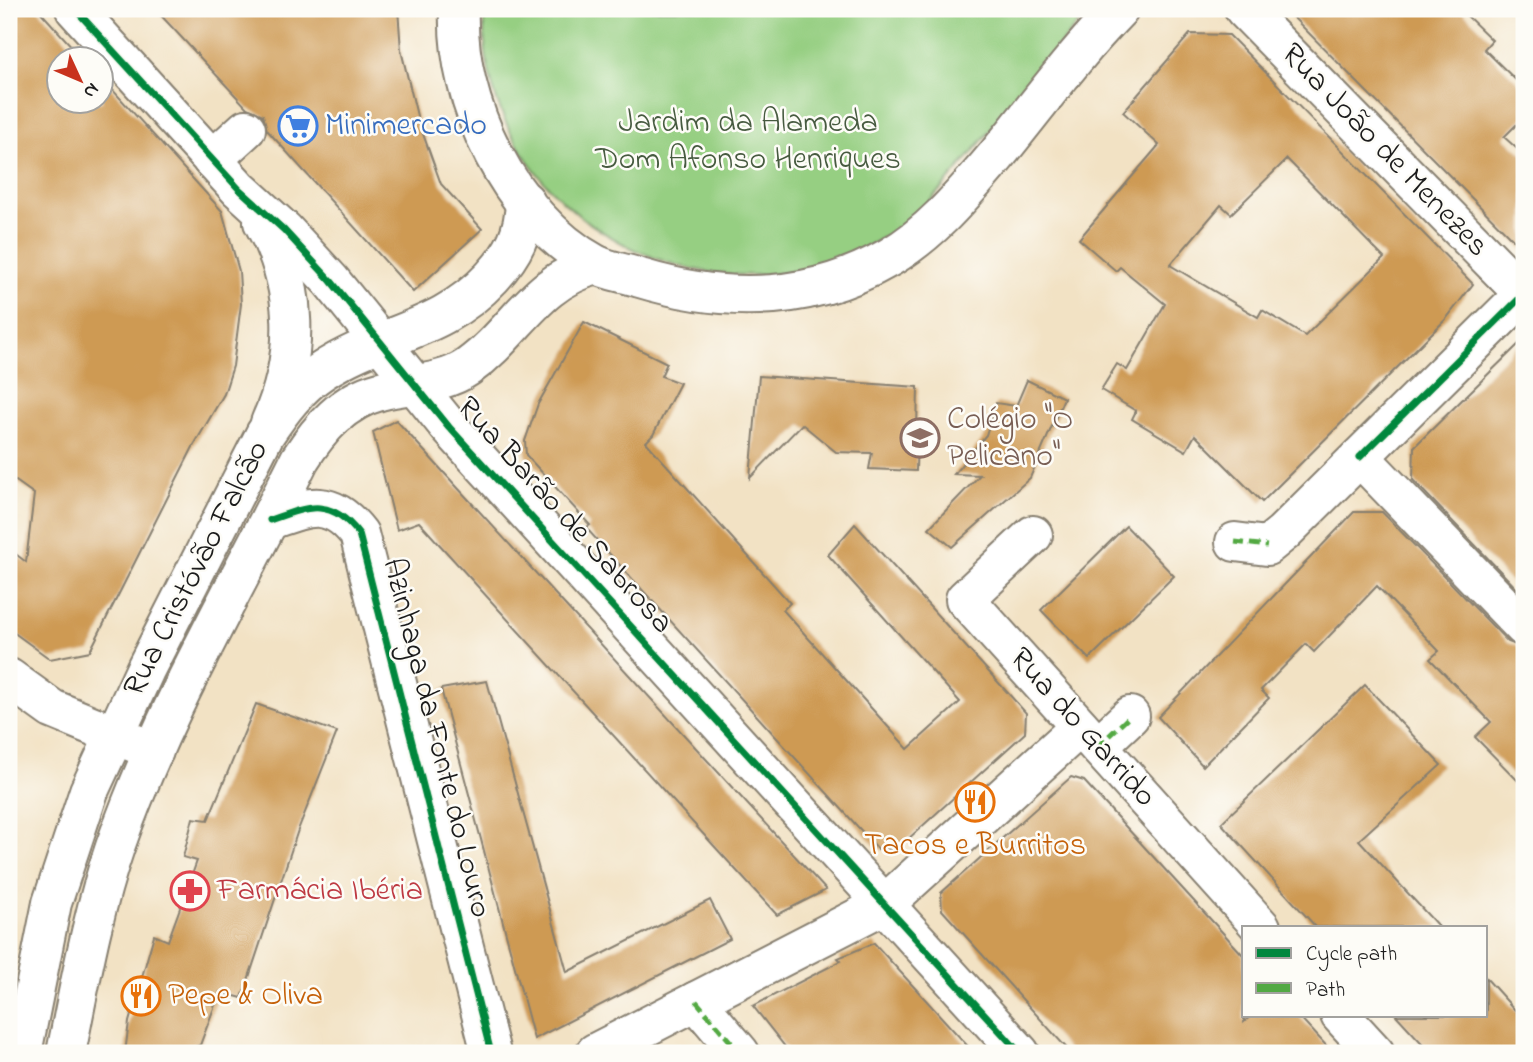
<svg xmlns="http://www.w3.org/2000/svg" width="1533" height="1062" viewBox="0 0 1533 1062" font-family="'Indie Flower',sans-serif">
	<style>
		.green { fill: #96cf82; stroke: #59764f; stroke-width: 2 }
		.building { fill: #ce9a52; fill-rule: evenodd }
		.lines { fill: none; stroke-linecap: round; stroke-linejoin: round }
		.minor-casing { stroke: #877f70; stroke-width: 42 }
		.major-casing { stroke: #877f70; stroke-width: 42 }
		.minor { stroke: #fff; stroke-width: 38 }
		.major { stroke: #fff; stroke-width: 38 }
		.quiet { stroke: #52a943; stroke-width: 5; stroke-dasharray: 10 5; stroke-linecap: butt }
		.cycleway-casing { stroke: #fdfcf7; stroke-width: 11 }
		.cycleway { stroke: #00873e; stroke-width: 7 }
		.labels { text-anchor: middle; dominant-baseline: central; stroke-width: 5; stroke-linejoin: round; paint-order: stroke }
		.park-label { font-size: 32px; fill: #475b40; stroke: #fdfcf7 }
		.shop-label { font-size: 32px; fill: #366cbe; stroke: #fdfcf7; text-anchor: start }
		.street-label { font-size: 32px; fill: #1c1c1c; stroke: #fdfcf7 }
		.education-label { font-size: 32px; fill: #785e54; stroke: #fdfcf7; text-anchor: start }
		.food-label { font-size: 32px; fill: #c56008; stroke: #fdfcf7 }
		.health-label { font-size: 32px; fill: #be3a42; stroke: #fdfcf7; text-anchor: start }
	</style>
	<rect width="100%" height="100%" fill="#fdfcf7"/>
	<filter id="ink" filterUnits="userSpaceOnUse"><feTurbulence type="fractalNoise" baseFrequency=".0143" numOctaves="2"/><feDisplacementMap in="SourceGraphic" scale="14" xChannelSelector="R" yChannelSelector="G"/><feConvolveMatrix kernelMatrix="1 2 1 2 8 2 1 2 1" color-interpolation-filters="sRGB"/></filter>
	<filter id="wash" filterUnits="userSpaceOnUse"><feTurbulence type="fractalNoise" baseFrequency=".00686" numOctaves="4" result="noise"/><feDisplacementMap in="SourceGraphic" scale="28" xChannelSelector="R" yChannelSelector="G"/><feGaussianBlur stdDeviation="1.57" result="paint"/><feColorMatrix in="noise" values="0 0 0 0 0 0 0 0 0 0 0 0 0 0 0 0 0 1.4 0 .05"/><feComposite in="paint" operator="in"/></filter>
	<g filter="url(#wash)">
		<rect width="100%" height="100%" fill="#f2e2c4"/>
		<!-- green -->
		<path class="green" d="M484,9H1090C1056,50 1022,91 989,132C960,167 932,205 893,231C722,347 475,220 484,9Z"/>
		<g id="blocks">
			<!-- building -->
			<g class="building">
				<path d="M9,9H38L84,60H60V102H102V78L222,211L239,271L241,304L233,366L224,394L194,445L90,651L50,659L9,629V549L26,562L34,494L9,476Z"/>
				<path d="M155,9H398L401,50L418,120L441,184L482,229L413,292L267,130L263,115L247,108Z"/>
				<path d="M1285,9H1460L1492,40L1484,49L1524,88V117L1504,137L1524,155V251Z"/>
				<path d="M1190,34L1229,35L1473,284L1446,319L1262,502L1195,435L1186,451L1132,419L1136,411L1101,390L1117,364L1127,370L1165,304L1120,267L1116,271L1079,239L1159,145L1123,112ZM1287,159L1384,258L1305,336L1262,310L1258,317L1170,265L1221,205L1231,214Z"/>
				<path d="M584,322L667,363L661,376L680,383L653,435L646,442L790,603L783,610L908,749L960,702L828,555L855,524L1026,713L1025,733L896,850L878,849L586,528L590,525L526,455L525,441L538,404Z"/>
				<path d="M1524,339V596L1413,480L1414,447Z"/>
				<path d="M759,376L918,387L916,471L869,469L872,453L836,452L802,424L750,478Z"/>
				<path d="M1027,380L1064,398L1030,478L952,547L929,528L980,475L954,474L986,435L996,403L1016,406Z"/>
				<path d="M396,420L457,487L826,890L777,915L419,522L397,530L373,432Z"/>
				<path d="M1354,512H1382L1508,642L1524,648V787L1475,737L1491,722L1430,659L1439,651L1377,586L1314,652L1306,644L1261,690L1269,698L1203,766L1158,717Z"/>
				<path d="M1126,526L1174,576L1089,659L1041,610Z"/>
				<path d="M487,681L567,972L710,900L730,939L534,1039L441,689Z"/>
				<path d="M1365,685L1441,765L1359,840L1439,927H1316L1221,823Z"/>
				<path d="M256,704L337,732L298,830L242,998L220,992L200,1045L182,1053H125L129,1022L154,935L168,941L197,861L183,857L193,818L208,820Z"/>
				<path d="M1071,777L1084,781L1244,956V1022L1252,1015H1298L1333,1053H1071L942,910L941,893Z"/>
				<path d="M874,943L974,1053H790L753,1006L841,961L838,958Z"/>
				<path d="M1486,978L1524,1020V1053H1431L1396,1015H1486Z"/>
			</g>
		</g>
	</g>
	<g filter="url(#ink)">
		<use href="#blocks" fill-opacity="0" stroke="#877f70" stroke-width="2"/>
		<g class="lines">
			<!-- minor casing -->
			<g class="minor-casing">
				<g id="minor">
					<path d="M75,9L239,189L284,230L331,281L449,427L1020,1053"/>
					<path d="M1244,9L1524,294"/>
					<path d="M212,160L246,129"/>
					<path d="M263,222C299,286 300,356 270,423"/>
					<path d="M1360,457L1524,627"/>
					<path d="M270,520C309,506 331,497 359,534L491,1053"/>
					<path d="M1033,535L965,599L1261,927"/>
					<path d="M1235,542L1267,546L1283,533L1524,294"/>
					<path d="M9,678L52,709L154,751"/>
					<path d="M1098,746L1130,716"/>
					<path d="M696,1001L740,1053"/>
					<path d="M1340,1015L1375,1053"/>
					<path d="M595,1053L885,904L1080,727"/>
				</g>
			</g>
			<!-- major casing -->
			<g class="major-casing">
				<g id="major">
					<path d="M459,9C455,103 510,217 595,264C608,271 626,273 640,278C726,304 811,303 890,257C933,232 965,192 997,155C1037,106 1075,54 1119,9"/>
					<path d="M22,1053L52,903L89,791L145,670L265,434C281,410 298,387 322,371C381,332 440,333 492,277C514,253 524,233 525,201"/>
					<path d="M66,1053C80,984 92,914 115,847C162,712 237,587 300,459C320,428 343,401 380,391C409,383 442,385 468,367C517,332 534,281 597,265"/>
				</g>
			</g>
			<!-- minor -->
			<use href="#minor" class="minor"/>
			<!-- major -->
			<use href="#major" class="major"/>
			<!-- quiet -->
			<g class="quiet">
				<path d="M1235,542L1267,546"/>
				<path d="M1098,746L1130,716"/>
				<path d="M696,1001L740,1053"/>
			</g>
			<!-- cycleway casing -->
			<g class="cycleway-casing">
				<g id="cycleway">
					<path d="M75,9L239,189L284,230L331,281L449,427L1020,1053"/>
					<path d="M1360,457L1524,294"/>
					<path d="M270,520C309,506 331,497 359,534L491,1053"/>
				</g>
			</g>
			<!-- cycleway -->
			<use href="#cycleway" class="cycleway"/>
		</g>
	</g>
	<!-- icons -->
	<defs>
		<g id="supermarket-ring" transform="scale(2.0125)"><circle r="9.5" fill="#fdfcf7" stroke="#3f7fe0" stroke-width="1.5"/><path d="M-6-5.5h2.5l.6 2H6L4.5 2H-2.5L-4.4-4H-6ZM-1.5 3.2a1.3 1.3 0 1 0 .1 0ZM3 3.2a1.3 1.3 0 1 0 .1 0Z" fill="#3f7fe0"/></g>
		<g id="school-ring" transform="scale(2.0125)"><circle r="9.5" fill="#fdfcf7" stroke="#8d6e63" stroke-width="1.5"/><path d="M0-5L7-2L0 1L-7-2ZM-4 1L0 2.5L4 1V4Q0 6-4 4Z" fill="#8d6e63"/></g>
		<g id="restaurant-ring" transform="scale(2.0125)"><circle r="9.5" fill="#fdfcf7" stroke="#e8710a" stroke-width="1.5"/><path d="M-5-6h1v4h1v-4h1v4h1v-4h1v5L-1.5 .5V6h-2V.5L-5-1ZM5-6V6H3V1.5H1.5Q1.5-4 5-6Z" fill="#e8710a"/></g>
		<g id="pharmacy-ring" transform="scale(2.0125)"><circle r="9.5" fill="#fdfcf7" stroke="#e0444e" stroke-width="1.5"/><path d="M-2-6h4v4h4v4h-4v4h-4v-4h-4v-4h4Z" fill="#e0444e"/></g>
	</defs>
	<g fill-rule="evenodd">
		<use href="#supermarket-ring" x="298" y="126"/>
		<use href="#school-ring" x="920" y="438"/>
		<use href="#restaurant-ring" x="975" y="802"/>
		<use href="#pharmacy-ring" x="190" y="891"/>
		<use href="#restaurant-ring" x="141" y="996"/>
	</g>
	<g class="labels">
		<!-- park labels -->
		<g class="park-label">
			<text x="748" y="123">Jardim da Alameda<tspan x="748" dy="37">Dom Afonso Henriques</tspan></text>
		</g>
		<!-- shop labels -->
		<g class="shop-label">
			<text x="325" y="126">Minimercado</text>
		</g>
		<!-- street labels -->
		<g class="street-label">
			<text transform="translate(1384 151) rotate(46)">Rua João de Menezes</text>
			<text transform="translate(564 516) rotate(48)">Rua Barão de Sabrosa</text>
			<text transform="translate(197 569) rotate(-63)">Rua Cristóvão Falcão</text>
			<text transform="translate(1082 728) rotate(48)">Rua do Garrido</text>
			<text transform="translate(436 738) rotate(76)">Azinhaga da Fonte do Louro</text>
		</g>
		<!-- education labels -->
		<g class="education-label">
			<text x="947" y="420">Colégio "O<tspan x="947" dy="37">Pelicano"</tspan></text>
		</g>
		<!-- food labels -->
		<g class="food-label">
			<text x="975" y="846">Tacos e Burritos</text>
			<text x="168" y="996" text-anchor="start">Pepe &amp; Oliva</text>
		</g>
		<!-- health labels -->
		<g class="health-label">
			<text x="217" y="891">Farmácia Ibéria</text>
		</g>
	</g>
	<!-- margin -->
	<rect width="1533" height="1062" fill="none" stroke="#fdfcf7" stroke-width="35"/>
	<!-- legend -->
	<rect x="1242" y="926" width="245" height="91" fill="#fdfcf7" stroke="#a3a29f" stroke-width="2"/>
	<rect x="1256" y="948" width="35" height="10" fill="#00873e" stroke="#a3a29f" stroke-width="2"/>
	<text x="1306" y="960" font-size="21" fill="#1c1c1c">Cycle path</text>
	<rect x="1256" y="983" width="35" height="10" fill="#52a943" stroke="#a3a29f" stroke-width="2"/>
	<text x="1306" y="996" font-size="21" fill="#1c1c1c">Path</text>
	<!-- north arrow -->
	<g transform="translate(80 80) rotate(134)"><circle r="33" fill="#fdfcf7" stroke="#a3a29f" stroke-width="2"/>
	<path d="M0-5L12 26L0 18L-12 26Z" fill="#c8321e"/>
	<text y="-10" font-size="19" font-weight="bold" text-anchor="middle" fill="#1c1c1c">N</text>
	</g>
</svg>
